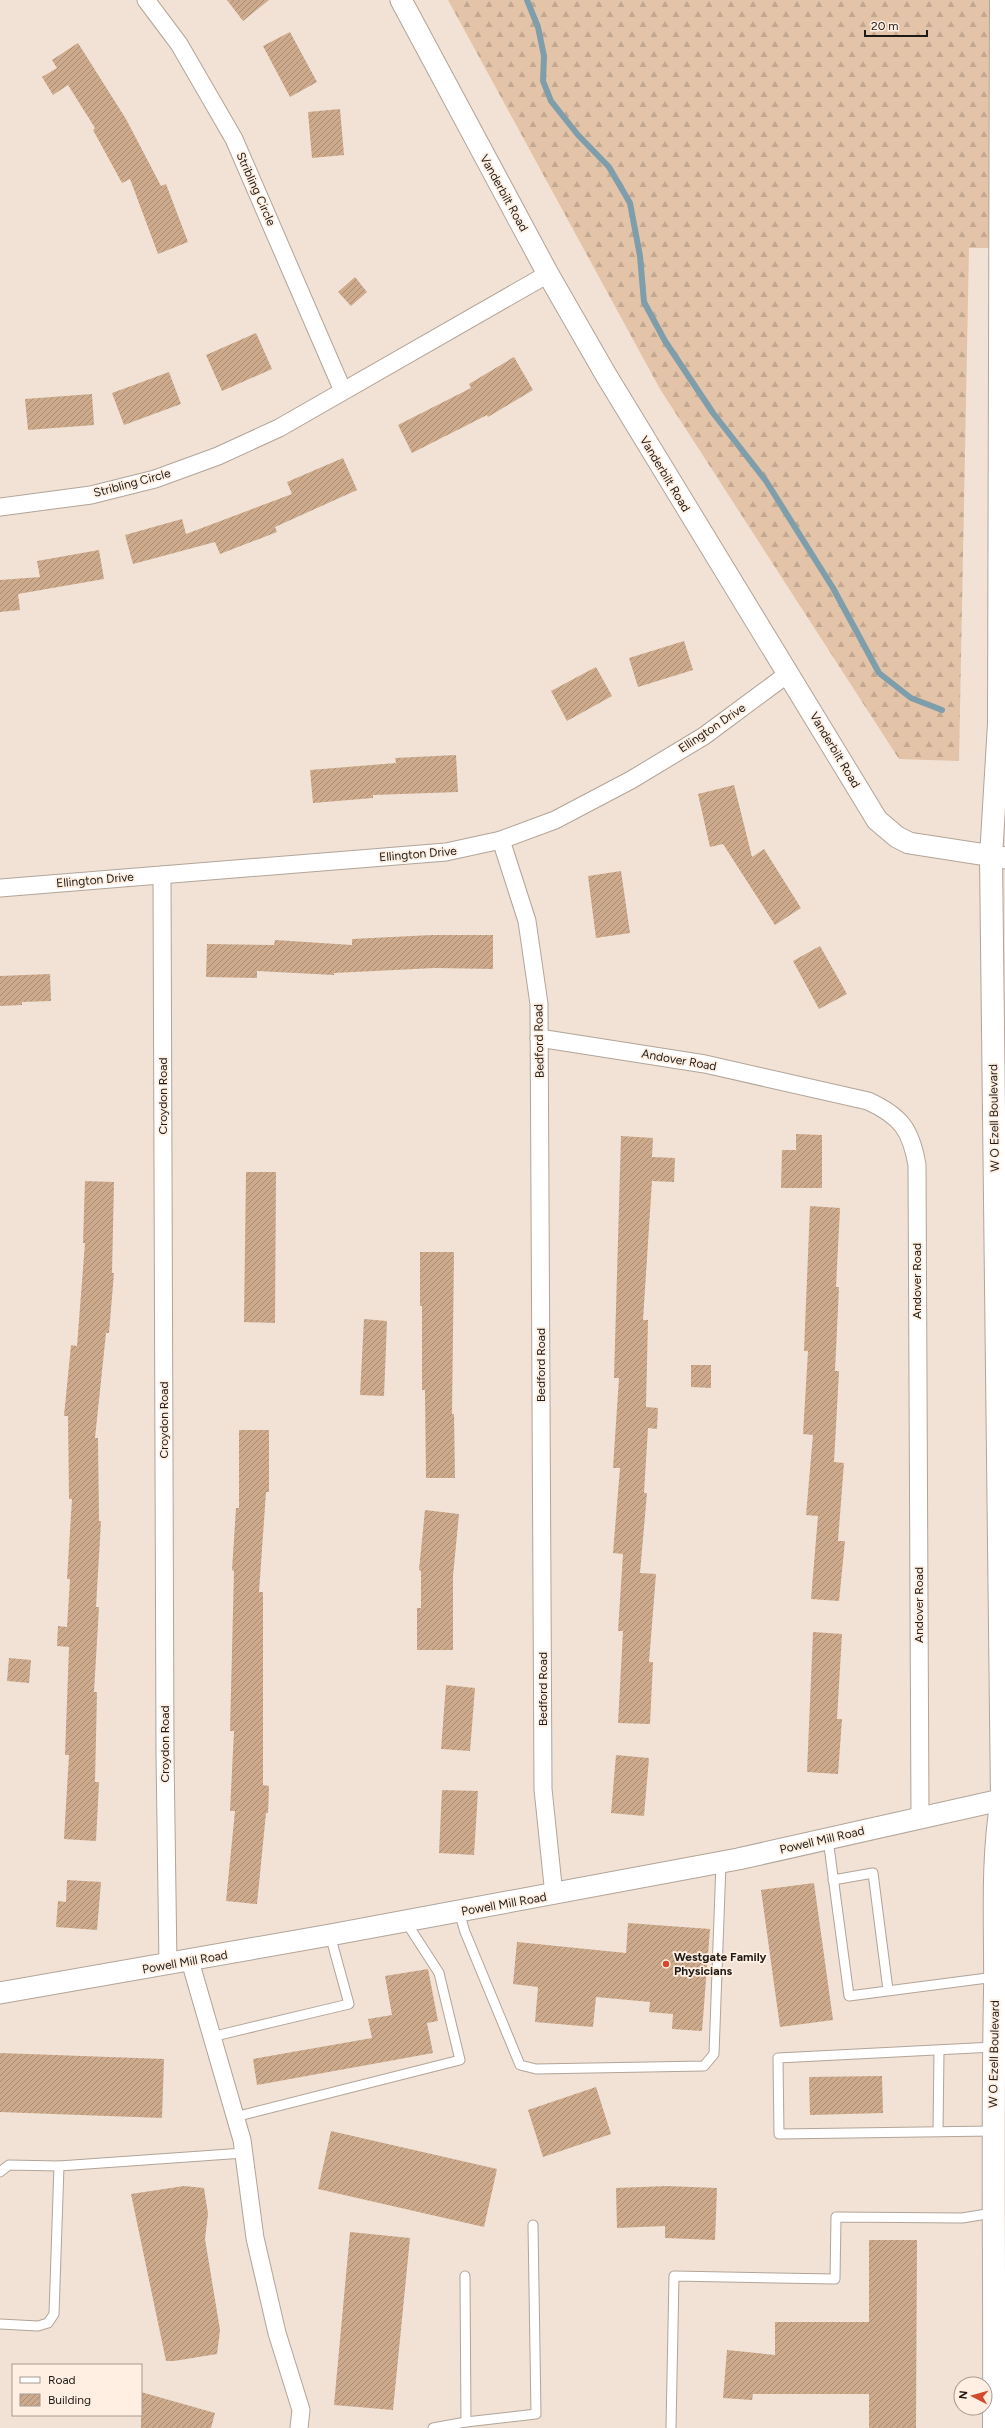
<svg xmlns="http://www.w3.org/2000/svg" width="1005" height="2428" viewBox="0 0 1005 2428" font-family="Figtree,sans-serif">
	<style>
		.forest { fill: url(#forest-firs) }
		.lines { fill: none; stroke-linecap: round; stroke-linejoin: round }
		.stream { stroke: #7e9eac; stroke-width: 6 }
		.building { fill: url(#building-hatch) }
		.service-casing { stroke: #b2a498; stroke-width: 11 }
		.minor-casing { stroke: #b2a498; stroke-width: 19 }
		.tertiary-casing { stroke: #b2a498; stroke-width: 23 }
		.primary-casing { stroke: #b2a498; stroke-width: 24 }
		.service { stroke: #fff; stroke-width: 9 }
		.minor { stroke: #fff; stroke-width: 17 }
		.tertiary { stroke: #fff; stroke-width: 21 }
		.primary { stroke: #fff; stroke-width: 22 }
		.poi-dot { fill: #d4492c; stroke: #feefe2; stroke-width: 1.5 }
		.labels { text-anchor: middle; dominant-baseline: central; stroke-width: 3.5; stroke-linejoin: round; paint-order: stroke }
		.street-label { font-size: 12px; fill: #1f1a15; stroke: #feefe2 }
		.poi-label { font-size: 12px; font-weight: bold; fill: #1f1a15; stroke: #feefe2; text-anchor: start }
	</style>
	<defs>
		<pattern id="forest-firs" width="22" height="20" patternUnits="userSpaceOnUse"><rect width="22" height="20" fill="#e3c4a9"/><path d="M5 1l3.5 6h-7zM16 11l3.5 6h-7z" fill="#c2a891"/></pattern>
		<pattern id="building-hatch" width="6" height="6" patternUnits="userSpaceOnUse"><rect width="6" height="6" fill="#cdaa8c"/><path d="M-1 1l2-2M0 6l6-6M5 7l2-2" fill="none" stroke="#a68a71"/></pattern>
	</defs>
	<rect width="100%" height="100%" fill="#f1e2d5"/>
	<!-- forest -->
	<path class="forest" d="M448,0H1005V248H969L959,761L899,759L660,389Z"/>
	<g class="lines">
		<!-- stream -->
		<path class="stream" d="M527,0L538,27L544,56L543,81L551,101L578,135L609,167L630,203L640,256L644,302L665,341L713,413L766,481L833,588L879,673L911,698L942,710"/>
	</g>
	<!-- building -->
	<g class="building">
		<path d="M227,0H269L243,21Z"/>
		<path d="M290,32L317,82L290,97L263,46Z"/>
		<path d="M78,43L126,119L161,186L166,184L188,242L158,254L130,179L122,183L93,130L95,128L68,85L53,95L42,77L57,68L52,60Z"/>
		<path d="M340,109L344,155L312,158L308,112Z"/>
		<path d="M355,277L367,292L351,306L338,292Z"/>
		<path d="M256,333L272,369L222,391L206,355Z"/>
		<path d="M514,357L533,390L488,417L487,415L412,453L398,425L471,388L469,384Z"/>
		<path d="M169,372L181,404L124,425L112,393Z"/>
		<path d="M92,394L94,425L28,430L25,399Z"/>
		<path d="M343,458L357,490L275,527L277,532L220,554L215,542L133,564L125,535L182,519L186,534L292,494L287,482Z"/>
		<path d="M99,550L104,579L18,594L20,610L0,612V580L40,577L37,561Z"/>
		<path d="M684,641L693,670L638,687L629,658Z"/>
		<path d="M596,667L612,696L567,721L551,691Z"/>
		<path d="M456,755L458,792L373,795V798L313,803L310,770L396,763L395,758Z"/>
		<path d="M734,785L752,857L764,849L801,908L775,925L723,844L710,847L698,794Z"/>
		<path d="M621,871L630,933L596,938L588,876Z"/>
		<path d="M432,935H493V969L435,968L334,973V975L257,971V978L206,977L207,944L274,945L275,940L352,945V939Z"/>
		<path d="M820,946L847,994L819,1009L793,961Z"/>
		<path d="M50,974L51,1001L22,1002V1005L0,1006V976Z"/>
		<path d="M796,1134L822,1135V1188H781L782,1150H796Z"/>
		<path d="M621,1136L653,1138L652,1157L675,1158L674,1182L652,1181L643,1320H648L646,1407L658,1408L657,1429L648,1428L644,1493H647L640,1573L656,1574L649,1662H653L650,1724L618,1723L623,1631H618L623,1554L613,1553L620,1468H613L619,1378H614Z"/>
		<path d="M246,1172H276L275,1323L244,1322Z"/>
		<path d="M85,1181L114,1182L112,1273H114L109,1333H106L95,1438H98L99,1521H101L96,1607H99L94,1692H97L95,1782H99L96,1841L64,1839L69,1755H65L69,1647L57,1646L58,1626L67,1627L70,1579H67L72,1499H69L68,1416H64L71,1345L77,1346L85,1243H83Z"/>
		<path d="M810,1206L840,1208L836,1287H839L835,1371H839L834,1462L844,1463L838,1541H845L839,1601L811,1599L818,1516L806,1515L813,1435L803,1434L808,1351H804Z"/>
		<path d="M420,1252H454L452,1414H454L455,1478H426L425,1390H422V1306H420Z"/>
		<path d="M364,1319L387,1321L384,1396L360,1395Z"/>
		<path d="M691,1365H711V1388L691,1387Z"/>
		<path d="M239,1430H269V1492H266L259,1592H263V1785L269,1786L268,1813H266L257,1904L226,1901L235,1811H230L234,1731H230L234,1571L232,1570L236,1508H239Z"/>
		<path d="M425,1510L459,1514L453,1576V1650H417V1608H421V1571L419,1570Z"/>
		<path d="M813,1632L842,1634L837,1719H842L838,1774L807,1772Z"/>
		<path d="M9,1658L31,1660L29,1683L7,1681Z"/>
		<path d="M446,1685L475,1688L470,1751L441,1749Z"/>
		<path d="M616,1755L649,1758L644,1816L611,1813Z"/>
		<path d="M442,1790L478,1791L474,1855L439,1853Z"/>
		<path d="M67,1880L101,1882L97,1930L56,1927L58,1901L66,1902Z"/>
		<path d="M814,1883L833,2020L780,2027L761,1890Z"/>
		<path d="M628,1923L710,1929L702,2031L672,2029L673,2014L649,2012L650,2002L596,1997L593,2027L535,2022L538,1987L513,1984L517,1942L626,1953Z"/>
		<path d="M428,1969L438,2021L427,2023L433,2053L257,2085L253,2059L372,2038L368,2019L392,2015L385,1976Z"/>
		<path d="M0,2053L164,2059L162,2118L0,2112Z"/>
		<path d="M882,2076L883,2113L810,2115L809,2077Z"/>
		<path d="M596,2087L611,2134L543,2157L528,2110Z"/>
		<path d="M331,2131L497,2169L484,2227L318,2189Z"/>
		<path d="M184,2186L204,2188L208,2214L205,2239L220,2330L217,2354L174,2361H166L131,2194Z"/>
		<path d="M667,2186L717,2188L715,2240L665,2238V2226L617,2228L616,2188Z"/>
		<path d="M350,2232L410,2238L393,2410L334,2405Z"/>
		<path d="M869,2240H917L916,2428H869V2394H753L752,2400L723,2398L727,2350L775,2355V2322H869Z"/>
		<path d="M141,2392L215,2413L211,2428H141Z"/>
	</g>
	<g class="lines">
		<!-- service casing -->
		<g class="service-casing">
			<g id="service">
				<path d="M828,1839L849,1996L995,1977"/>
				<path d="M833,1880L873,1873L888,1990"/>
				<path d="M459,1912L465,1932L520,2065L536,2069L704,2066L714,2054L721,1863"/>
				<path d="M211,2037L349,2004L330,1935"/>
				<path d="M235,2117L460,2060L439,1973L406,1922"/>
				<path d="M938,2131L939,2051"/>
				<path d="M993,2131L779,2134L778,2058L994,2047"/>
				<path d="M0,2172L9,2165L59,2166L244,2153"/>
				<path d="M465,2276L466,2422"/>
				<path d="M0,2324L38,2326L48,2323L54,2314L59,2166"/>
				<path d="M433,2428L466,2422L536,2414L533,2225"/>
				<path d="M671,2428L674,2276L835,2279L836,2217L962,2218L993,2213"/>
			</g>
		</g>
		<!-- minor casing -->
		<g class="minor-casing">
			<g id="minor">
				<path d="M146,0L179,44L234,139L343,391"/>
				<path d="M0,507L91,495L155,479L218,456L279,428L548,274"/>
				<path d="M501,840L527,921L539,1004L543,1789L554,1895"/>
				<path d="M162,875L165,1753L168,1965"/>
				<path d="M0,888L446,852L501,840L555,820L631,780L704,736L789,673"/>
				<path d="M539,1038L705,1064L868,1101C901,1116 911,1130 917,1165L920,1818"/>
				<path d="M190,1961L242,2140L255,2238L277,2333L301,2410L299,2428"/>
			</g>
		</g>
		<!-- tertiary casing -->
		<g class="tertiary-casing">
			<g id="tertiary">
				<path d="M401,0L548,274L606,375L877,820L897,837L909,843L1005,858"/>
				<path d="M0,1993L330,1935L738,1859L1005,1799"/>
			</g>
		</g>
		<!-- primary casing -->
		<g class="primary-casing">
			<path id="primary" d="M994,2428C995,2283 992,2139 995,1994C996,1930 991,1863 1002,1799L991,857L999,724L1001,0"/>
		</g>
		<!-- service -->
		<use href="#service" class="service"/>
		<!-- minor -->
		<use href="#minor" class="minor"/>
		<!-- tertiary -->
		<use href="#tertiary" class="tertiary"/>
		<!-- primary -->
		<use href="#primary" class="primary"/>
	</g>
	<!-- markers -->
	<circle class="poi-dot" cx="666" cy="1964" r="4"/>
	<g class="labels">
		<!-- street labels -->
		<g class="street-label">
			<text transform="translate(256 189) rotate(66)">Stribling Circle</text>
			<text transform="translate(504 193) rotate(61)">Vanderbilt Road</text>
			<text transform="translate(665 474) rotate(59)">Vanderbilt Road</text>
			<text transform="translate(132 483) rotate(-15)">Stribling Circle</text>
			<text transform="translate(712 728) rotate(-34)">Ellington Drive</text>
			<text transform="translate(835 750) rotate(59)">Vanderbilt Road</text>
			<text transform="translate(418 854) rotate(-5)">Ellington Drive</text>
			<text transform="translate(95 880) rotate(-5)">Ellington Drive</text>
			<text transform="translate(539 1041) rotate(-91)">Bedford Road</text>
			<text transform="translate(679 1060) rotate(10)">Andover Road</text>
			<text transform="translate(163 1096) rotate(-90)">Croydon Road</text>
			<text transform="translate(994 1118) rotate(-91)">W O Ezell Boulevard</text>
			<text transform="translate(917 1281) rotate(-90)">Andover Road</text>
			<text transform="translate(541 1365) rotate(-90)">Bedford Road</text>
			<text transform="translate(164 1420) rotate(-90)">Croydon Road</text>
			<text transform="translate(919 1605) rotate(-90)">Andover Road</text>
			<text transform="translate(543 1689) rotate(-90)">Bedford Road</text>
			<text transform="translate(165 1744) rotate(-90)">Croydon Road</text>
			<text transform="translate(822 1840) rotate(-13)">Powell Mill Road</text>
			<text transform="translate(504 1904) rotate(-10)">Powell Mill Road</text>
			<text transform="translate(185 1962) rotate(-10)">Powell Mill Road</text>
			<text transform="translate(994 2054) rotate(-89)">W O Ezell Boulevard</text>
		</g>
		<!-- poi labels -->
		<g class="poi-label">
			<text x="674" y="1957">Westgate Family<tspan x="674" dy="14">Physicians</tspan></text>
		</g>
	</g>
	<!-- legend -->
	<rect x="12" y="2364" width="130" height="52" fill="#feefe2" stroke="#a59a90"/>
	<rect x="20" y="2377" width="20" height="6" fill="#ffffff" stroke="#a59a90"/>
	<text x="48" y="2384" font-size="12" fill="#1f1a15">Road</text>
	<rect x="20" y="2394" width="20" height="12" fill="url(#building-hatch)" stroke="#a59a90"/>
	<text x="48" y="2404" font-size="12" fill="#1f1a15">Building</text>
	<!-- north arrow -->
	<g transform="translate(973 2396) rotate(276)"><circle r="19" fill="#feefe2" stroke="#a59a90"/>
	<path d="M0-3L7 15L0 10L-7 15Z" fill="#d4492c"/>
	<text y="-6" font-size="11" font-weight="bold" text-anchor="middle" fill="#1f1a15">N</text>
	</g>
	<!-- scale -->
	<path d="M865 30v6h62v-6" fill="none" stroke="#1f1a15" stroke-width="2"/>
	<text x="871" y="30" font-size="12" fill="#1f1a15" stroke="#feefe2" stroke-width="3" paint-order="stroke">20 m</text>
</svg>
